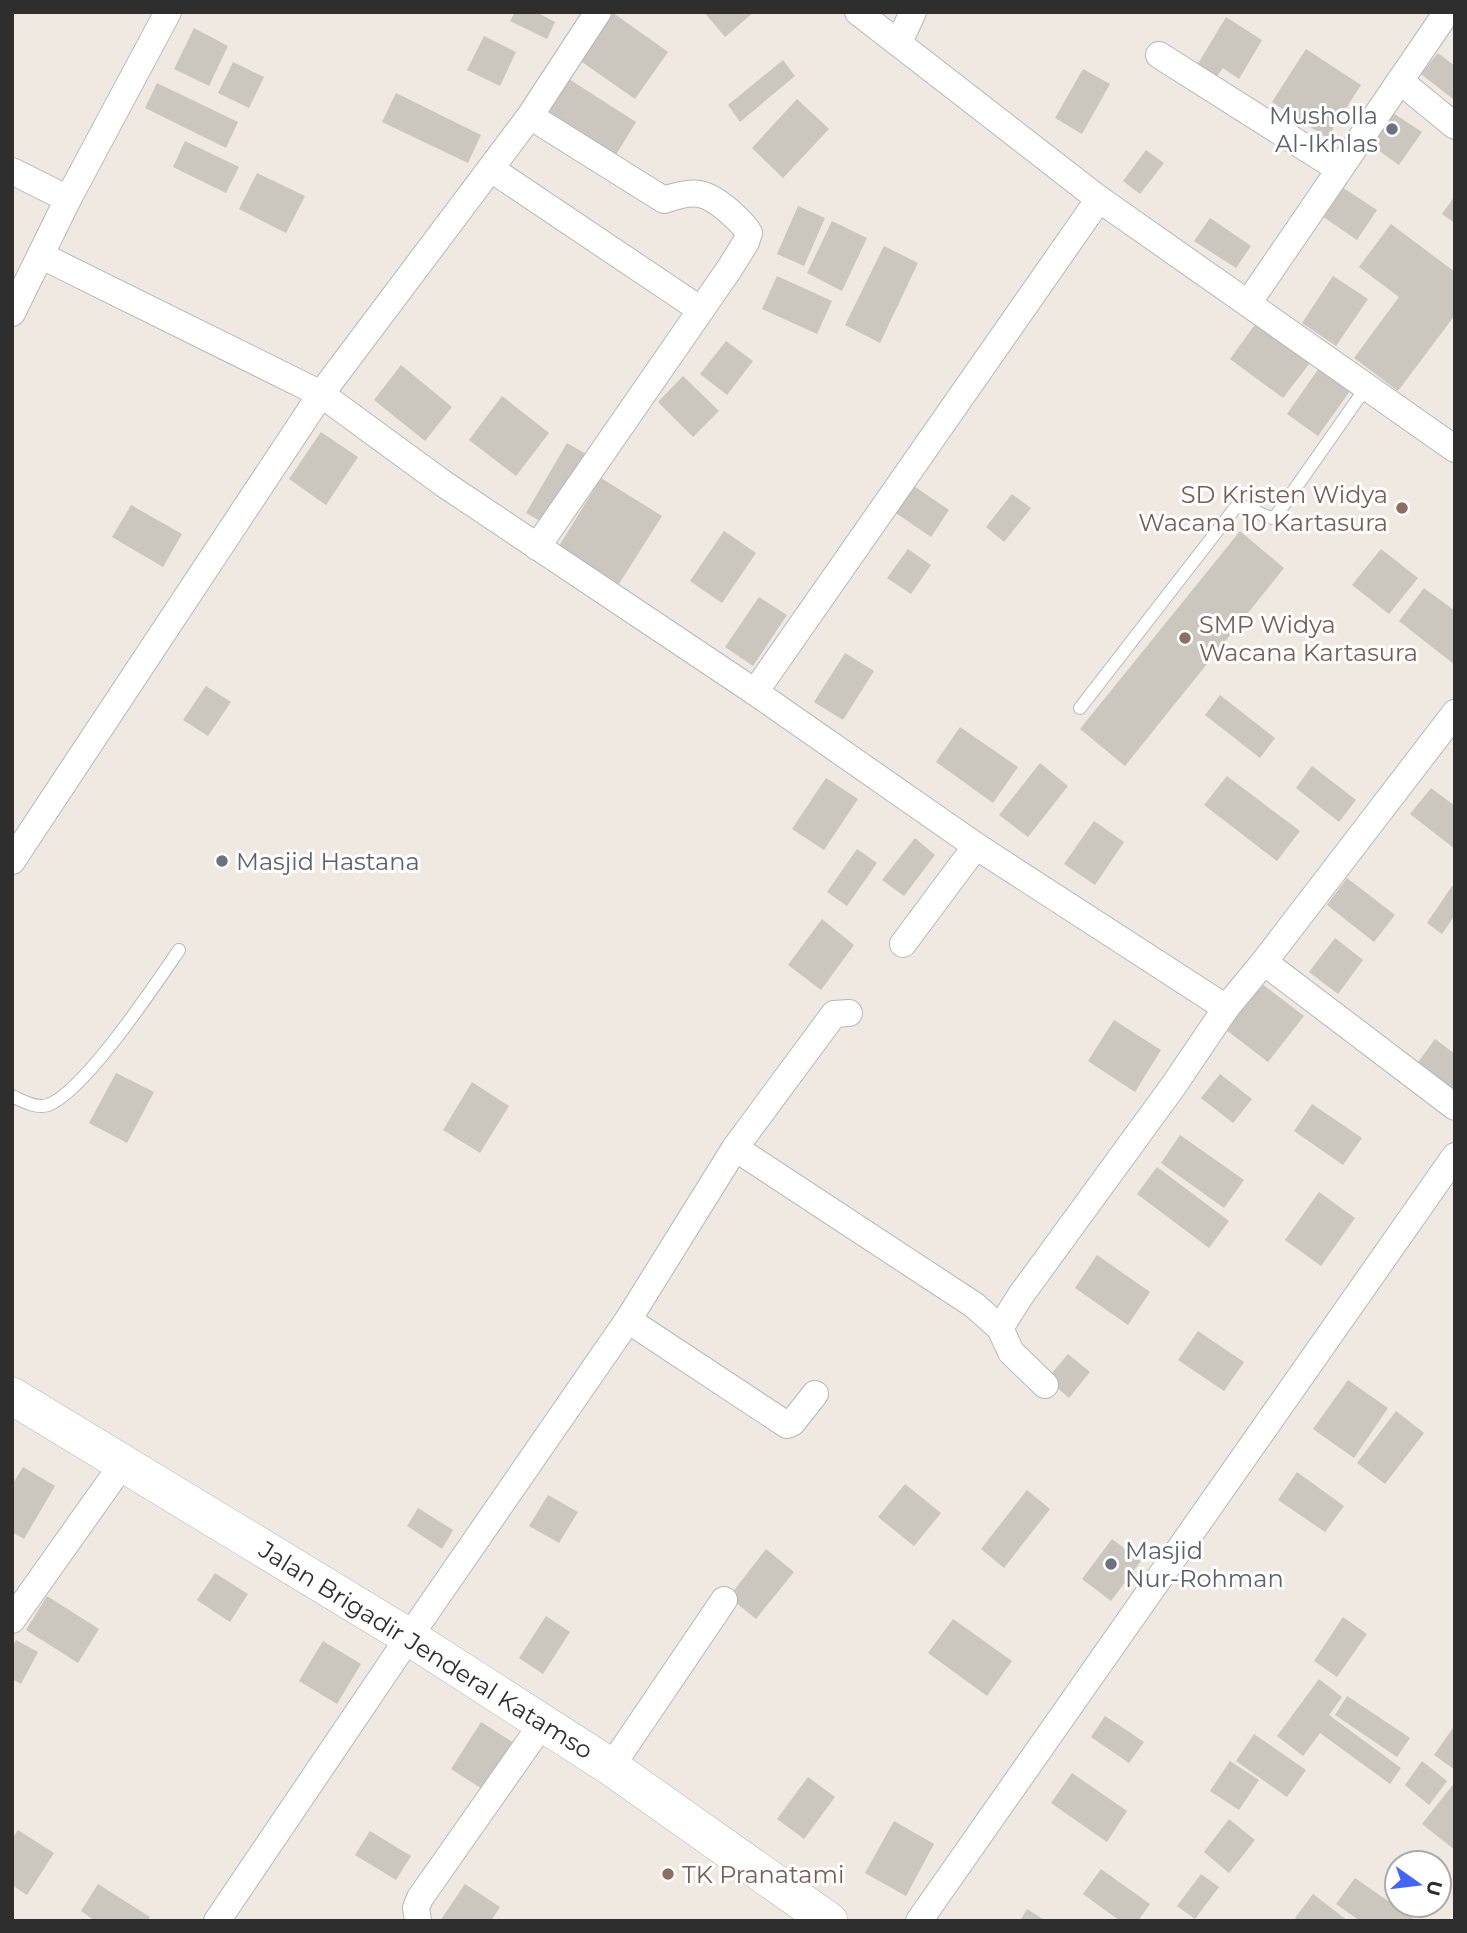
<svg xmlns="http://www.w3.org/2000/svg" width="1467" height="1933" viewBox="0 0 1467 1933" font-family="Montserrat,sans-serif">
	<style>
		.building { fill: #cbc7bf }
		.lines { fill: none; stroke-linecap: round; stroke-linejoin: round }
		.service-casing { stroke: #b4b7c1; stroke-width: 14 }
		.minor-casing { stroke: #b4b7c1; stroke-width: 28 }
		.secondary-casing { stroke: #b4b7c1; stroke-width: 38 }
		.service { stroke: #fff; stroke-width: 12 }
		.minor { stroke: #fff; stroke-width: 26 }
		.secondary { stroke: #fff; stroke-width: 37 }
		.worship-dot { fill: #6b7280; stroke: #fff; stroke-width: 2.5 }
		.education-dot { fill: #8d6e63; stroke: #fff; stroke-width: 2.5 }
		.labels { text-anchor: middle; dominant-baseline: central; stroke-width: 6; stroke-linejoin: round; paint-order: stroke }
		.worship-label { font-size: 24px; fill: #5b616d; stroke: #fff; text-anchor: start }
		.education-label { font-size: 24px; fill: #785e54; stroke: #fff; text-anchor: start }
		.street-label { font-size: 24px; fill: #2e2e2e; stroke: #fff }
	</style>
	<rect width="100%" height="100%" fill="#efe9e1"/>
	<!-- building -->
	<g class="building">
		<path d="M515,12H536L555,22L547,39L510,21Z"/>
		<path d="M603,12H612L668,52L635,99L572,55Z"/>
		<path d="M704,12H754L725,37Z"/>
		<path d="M1226,17L1262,40L1239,79L1223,68L1215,79L1196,67Z"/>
		<path d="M194,28L228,46L209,86L174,69Z"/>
		<path d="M484,36L516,52L500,86L467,70Z"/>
		<path d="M1306,49L1361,85L1327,138L1272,102Z"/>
		<path d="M1438,53L1455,66L1453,99L1421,74Z"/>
		<path d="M783,60L795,76L740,122L728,105Z"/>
		<path d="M233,62L264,77L249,108L218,93Z"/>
		<path d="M1083,69L1110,84L1082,134L1055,118Z"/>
		<path d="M564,76L636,122L614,158L542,111Z"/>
		<path d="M157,83L238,122L226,148L145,108Z"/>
		<path d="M396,93L481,135L468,163L382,122Z"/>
		<path d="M797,99L829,129L783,178L752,148Z"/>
		<path d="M1390,111L1422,132L1399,165L1368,143Z"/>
		<path d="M185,141L239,167L226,193L173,167Z"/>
		<path d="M1146,150L1164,163L1140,194L1123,181Z"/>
		<path d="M257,173L305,196L286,233L239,209Z"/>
		<path d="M1342,187L1377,210L1357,240L1322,216Z"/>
		<path d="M1455,196V223L1442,214Z"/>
		<path d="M798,206L825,218L804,266L777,254Z"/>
		<path d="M1210,218L1251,246L1236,268L1194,241Z"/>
		<path d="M832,221L867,238L842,291L807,273Z"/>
		<path d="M1391,224L1455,272V315L1398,391L1354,358L1399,297L1359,267Z"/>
		<path d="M884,246L918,263L880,343L845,325Z"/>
		<path d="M777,276L832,301L817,334L762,309Z"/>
		<path d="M1333,276L1368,299L1336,346L1302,323Z"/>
		<path d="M1259,319L1313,359L1283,398L1230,359Z"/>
		<path d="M726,341L753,361L727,395L700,374Z"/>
		<path d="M401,365L452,407L425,441L374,400Z"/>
		<path d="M1319,368L1350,391L1318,436L1287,414Z"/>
		<path d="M683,376L719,411L693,437L658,402Z"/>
		<path d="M502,396L549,433L516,476L469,440Z"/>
		<path d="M321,432L358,457L326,505L289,479Z"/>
		<path d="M567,443L588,455L547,525L526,513Z"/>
		<path d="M601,478L662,516L619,584L559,546Z"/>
		<path d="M908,482L949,510L931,537L890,509Z"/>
		<path d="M1012,494L1031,508L1004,542L986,527Z"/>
		<path d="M131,505L182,534L163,567L112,537Z"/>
		<path d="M724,531L756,553L722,603L690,581Z"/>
		<path d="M1240,531L1284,568L1125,766L1080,729Z"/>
		<path d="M908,549L931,565L911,594L887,578Z"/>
		<path d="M1381,549L1418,578L1389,614L1352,585Z"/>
		<path d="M1424,588L1455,611V665L1399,621Z"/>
		<path d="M759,597L787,615L753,666L725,647Z"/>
		<path d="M845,653L874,671L843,720L814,702Z"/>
		<path d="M206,686L231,702L208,736L183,720Z"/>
		<path d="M1220,695L1275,738L1260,758L1205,715Z"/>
		<path d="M960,727L1018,767L993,803L936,762Z"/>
		<path d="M1040,763L1068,786L1028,837L999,815Z"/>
		<path d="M1312,766L1356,800L1339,822L1296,788Z"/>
		<path d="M1227,776L1300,831L1277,861L1204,805Z"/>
		<path d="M826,778L858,799L824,850L792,829Z"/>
		<path d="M1431,788L1455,806V849L1410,814Z"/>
		<path d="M1094,821L1124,842L1095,885L1064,864Z"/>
		<path d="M915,838L935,855L904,896L882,880Z"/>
		<path d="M857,849L877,863L847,906L827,892Z"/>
		<path d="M1347,878L1395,915L1374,942L1327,905Z"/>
		<path d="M1452,886L1455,887V915L1442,934L1427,923Z"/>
		<path d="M822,919L854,945L821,990L788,965Z"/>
		<path d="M1335,938L1363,960L1338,994L1309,972Z"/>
		<path d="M1257,980L1304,1016L1268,1062L1221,1026Z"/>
		<path d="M1114,1020L1161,1050L1135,1092L1088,1061Z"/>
		<path d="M1435,1039L1455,1054V1094L1416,1065Z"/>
		<path d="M116,1073L154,1092L127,1143L89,1123Z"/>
		<path d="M1220,1074L1252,1099L1233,1123L1201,1098Z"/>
		<path d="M472,1082L509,1106L480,1153L443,1130Z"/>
		<path d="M1312,1104L1362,1138L1343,1165L1294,1131Z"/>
		<path d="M1180,1135L1244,1180L1224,1208L1161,1163Z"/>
		<path d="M1157,1167L1229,1221L1209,1248L1137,1194Z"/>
		<path d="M1319,1192L1355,1218L1321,1266L1285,1240Z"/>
		<path d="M1097,1255L1150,1292L1128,1325L1075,1288Z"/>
		<path d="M1198,1331L1244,1362L1224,1391L1178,1360Z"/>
		<path d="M1068,1354L1090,1372L1069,1398L1047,1379Z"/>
		<path d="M1348,1380L1388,1408L1354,1458L1313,1429Z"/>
		<path d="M1396,1411L1424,1433L1385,1484L1357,1463Z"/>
		<path d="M23,1467L55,1486L24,1539L12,1532V1485Z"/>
		<path d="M1297,1472L1344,1506L1325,1532L1278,1500Z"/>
		<path d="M905,1484L941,1513L914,1546L878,1517Z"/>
		<path d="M1027,1490L1050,1509L1004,1568L981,1549Z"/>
		<path d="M548,1495L578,1512L559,1543L529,1526Z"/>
		<path d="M418,1508L453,1530L442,1549L407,1526Z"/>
		<path d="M1112,1539L1141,1561L1111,1601L1082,1579Z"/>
		<path d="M766,1549L794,1572L756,1619L729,1597Z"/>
		<path d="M215,1573L248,1594L230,1622L197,1600Z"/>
		<path d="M47,1596L99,1629L78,1663L26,1630Z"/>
		<path d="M546,1616L570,1632L543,1674L519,1658Z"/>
		<path d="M1343,1617L1367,1634L1337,1677L1314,1661Z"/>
		<path d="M953,1619L1012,1661L987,1696L928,1653Z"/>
		<path d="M16,1640L38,1652L21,1684L12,1679V1648Z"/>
		<path d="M323,1641L361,1664L337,1704L299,1681Z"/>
		<path d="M1319,1679L1342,1697L1329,1715L1401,1768L1390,1784L1320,1733L1303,1756L1277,1736Z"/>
		<path d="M1347,1696L1410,1738L1397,1757L1335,1715Z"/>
		<path d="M1105,1716L1144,1742L1129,1763L1091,1737Z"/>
		<path d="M481,1722L517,1745L487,1792L451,1769Z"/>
		<path d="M1455,1725V1770L1434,1755Z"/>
		<path d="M1254,1734L1306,1770L1287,1797L1236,1761Z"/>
		<path d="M1230,1761L1259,1780L1239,1810L1210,1791Z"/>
		<path d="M1422,1761L1447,1781L1429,1805L1405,1785Z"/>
		<path d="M1072,1773L1127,1811L1107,1842L1051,1803Z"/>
		<path d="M808,1777L835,1797L804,1839L777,1819Z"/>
		<path d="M1455,1782V1850L1422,1824Z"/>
		<path d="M1229,1819L1255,1840L1229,1873L1204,1852Z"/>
		<path d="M894,1821L934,1844L906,1896L865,1873Z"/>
		<path d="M18,1830L54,1853L27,1895L12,1885V1839Z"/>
		<path d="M370,1831L411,1856L396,1880L355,1855Z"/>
		<path d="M1101,1869L1150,1904L1138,1921H1120L1083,1894Z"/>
		<path d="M1201,1874L1219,1887L1195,1919L1177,1906Z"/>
		<path d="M1355,1878L1417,1921H1360L1336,1904Z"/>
		<path d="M98,1884L150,1917L147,1921H95L81,1911Z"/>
		<path d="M465,1884L500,1907L491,1921H440Z"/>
		<path d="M1313,1894L1348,1921H1298L1295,1918Z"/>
		<path d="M1027,1909L1046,1921H1020Z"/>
	</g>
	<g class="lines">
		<!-- service casing -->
		<g class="service-casing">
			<g id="service">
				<path d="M1080,708L1235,508C1249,503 1259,516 1273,518L1278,513L1367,386"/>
				<path d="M12,1096C22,1101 37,1109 48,1105C84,1092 155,985 179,950"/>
			</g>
		</g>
		<!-- minor casing -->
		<g class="minor-casing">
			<g id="minor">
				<path d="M858,12L1099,199L1455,449"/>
				<path d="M899,42L913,12"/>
				<path d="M1159,55L1339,169"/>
				<path d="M1400,81L1455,126"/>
				<path d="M530,116L664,200C695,189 706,191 730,212C737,219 744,224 749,233L746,242L730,268L537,547"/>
				<path d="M491,169L701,310"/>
				<path d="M12,171L68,199"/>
				<path d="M42,256L321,394L444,484L755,692L976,846L1226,1008L1264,962L1455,1107"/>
				<path d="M1249,302L1447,12"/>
				<path d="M12,313L68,199L168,12"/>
				<path d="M755,692L1099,199"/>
				<path d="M12,861L321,394L530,116L598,12"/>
				<path d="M903,944L976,846"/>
				<path d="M1264,962L1455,713"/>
				<path d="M735,1148L834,1014L849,1013"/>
				<path d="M628,1320L787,1425L792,1423L815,1394"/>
				<path d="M1000,1328L1011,1352L1045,1385"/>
				<path d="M12,1620L124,1462"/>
				<path d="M611,1767L724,1600"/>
				<path d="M217,1921L409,1637L628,1320L735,1148L974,1305L1000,1328L1021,1295L1174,1085L1226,1008"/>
				<path d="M418,1921L416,1908L420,1898L542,1724"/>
				<path d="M919,1921L1455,1156"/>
			</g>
		</g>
		<!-- secondary casing -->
		<g class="secondary-casing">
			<path id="secondary" d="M12,1396L409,1637L611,1767L829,1921"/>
		</g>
		<!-- service -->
		<use href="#service" class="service"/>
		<!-- minor -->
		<use href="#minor" class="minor"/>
		<!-- secondary -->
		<use href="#secondary" class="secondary"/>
	</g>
	<!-- markers -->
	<g class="worship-dot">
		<circle cx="1392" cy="129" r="7"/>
		<circle cx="222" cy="861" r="7"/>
		<circle cx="1111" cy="1564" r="7"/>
	</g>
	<g class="education-dot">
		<circle cx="1402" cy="508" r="7"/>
		<circle cx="1185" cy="638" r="7"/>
		<circle cx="668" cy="1874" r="7"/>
	</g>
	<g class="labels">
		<!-- worship labels -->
		<g class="worship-label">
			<text x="1378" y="115" text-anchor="end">Musholla<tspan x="1378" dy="28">Al-Ikhlas</tspan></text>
			<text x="236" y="861">Masjid Hastana</text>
			<text x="1125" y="1550">Masjid<tspan x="1125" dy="28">Nur-Rohman</tspan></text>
		</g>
		<!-- education labels -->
		<g class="education-label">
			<text x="1388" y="494" text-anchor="end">SD Kristen Widya<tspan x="1388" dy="28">Wacana 10 Kartasura</tspan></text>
			<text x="1199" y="624">SMP Widya<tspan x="1199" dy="28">Wacana Kartasura</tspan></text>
			<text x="682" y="1874">TK Pranatami</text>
		</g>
		<!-- street labels -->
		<g class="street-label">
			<text transform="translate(426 1650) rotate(32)">Jalan Brigadir Jenderal Katamso</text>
		</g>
	</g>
	<!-- border -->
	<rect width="1467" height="1933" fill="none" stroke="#2e2e2e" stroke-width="28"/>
	<!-- north arrow -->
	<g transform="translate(1418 1884) rotate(104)"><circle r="33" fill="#ffffff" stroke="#ababab" stroke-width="2"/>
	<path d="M0-5L12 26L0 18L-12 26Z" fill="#4264fb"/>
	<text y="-10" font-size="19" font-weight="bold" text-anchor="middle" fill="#2e2e2e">U</text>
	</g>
</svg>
